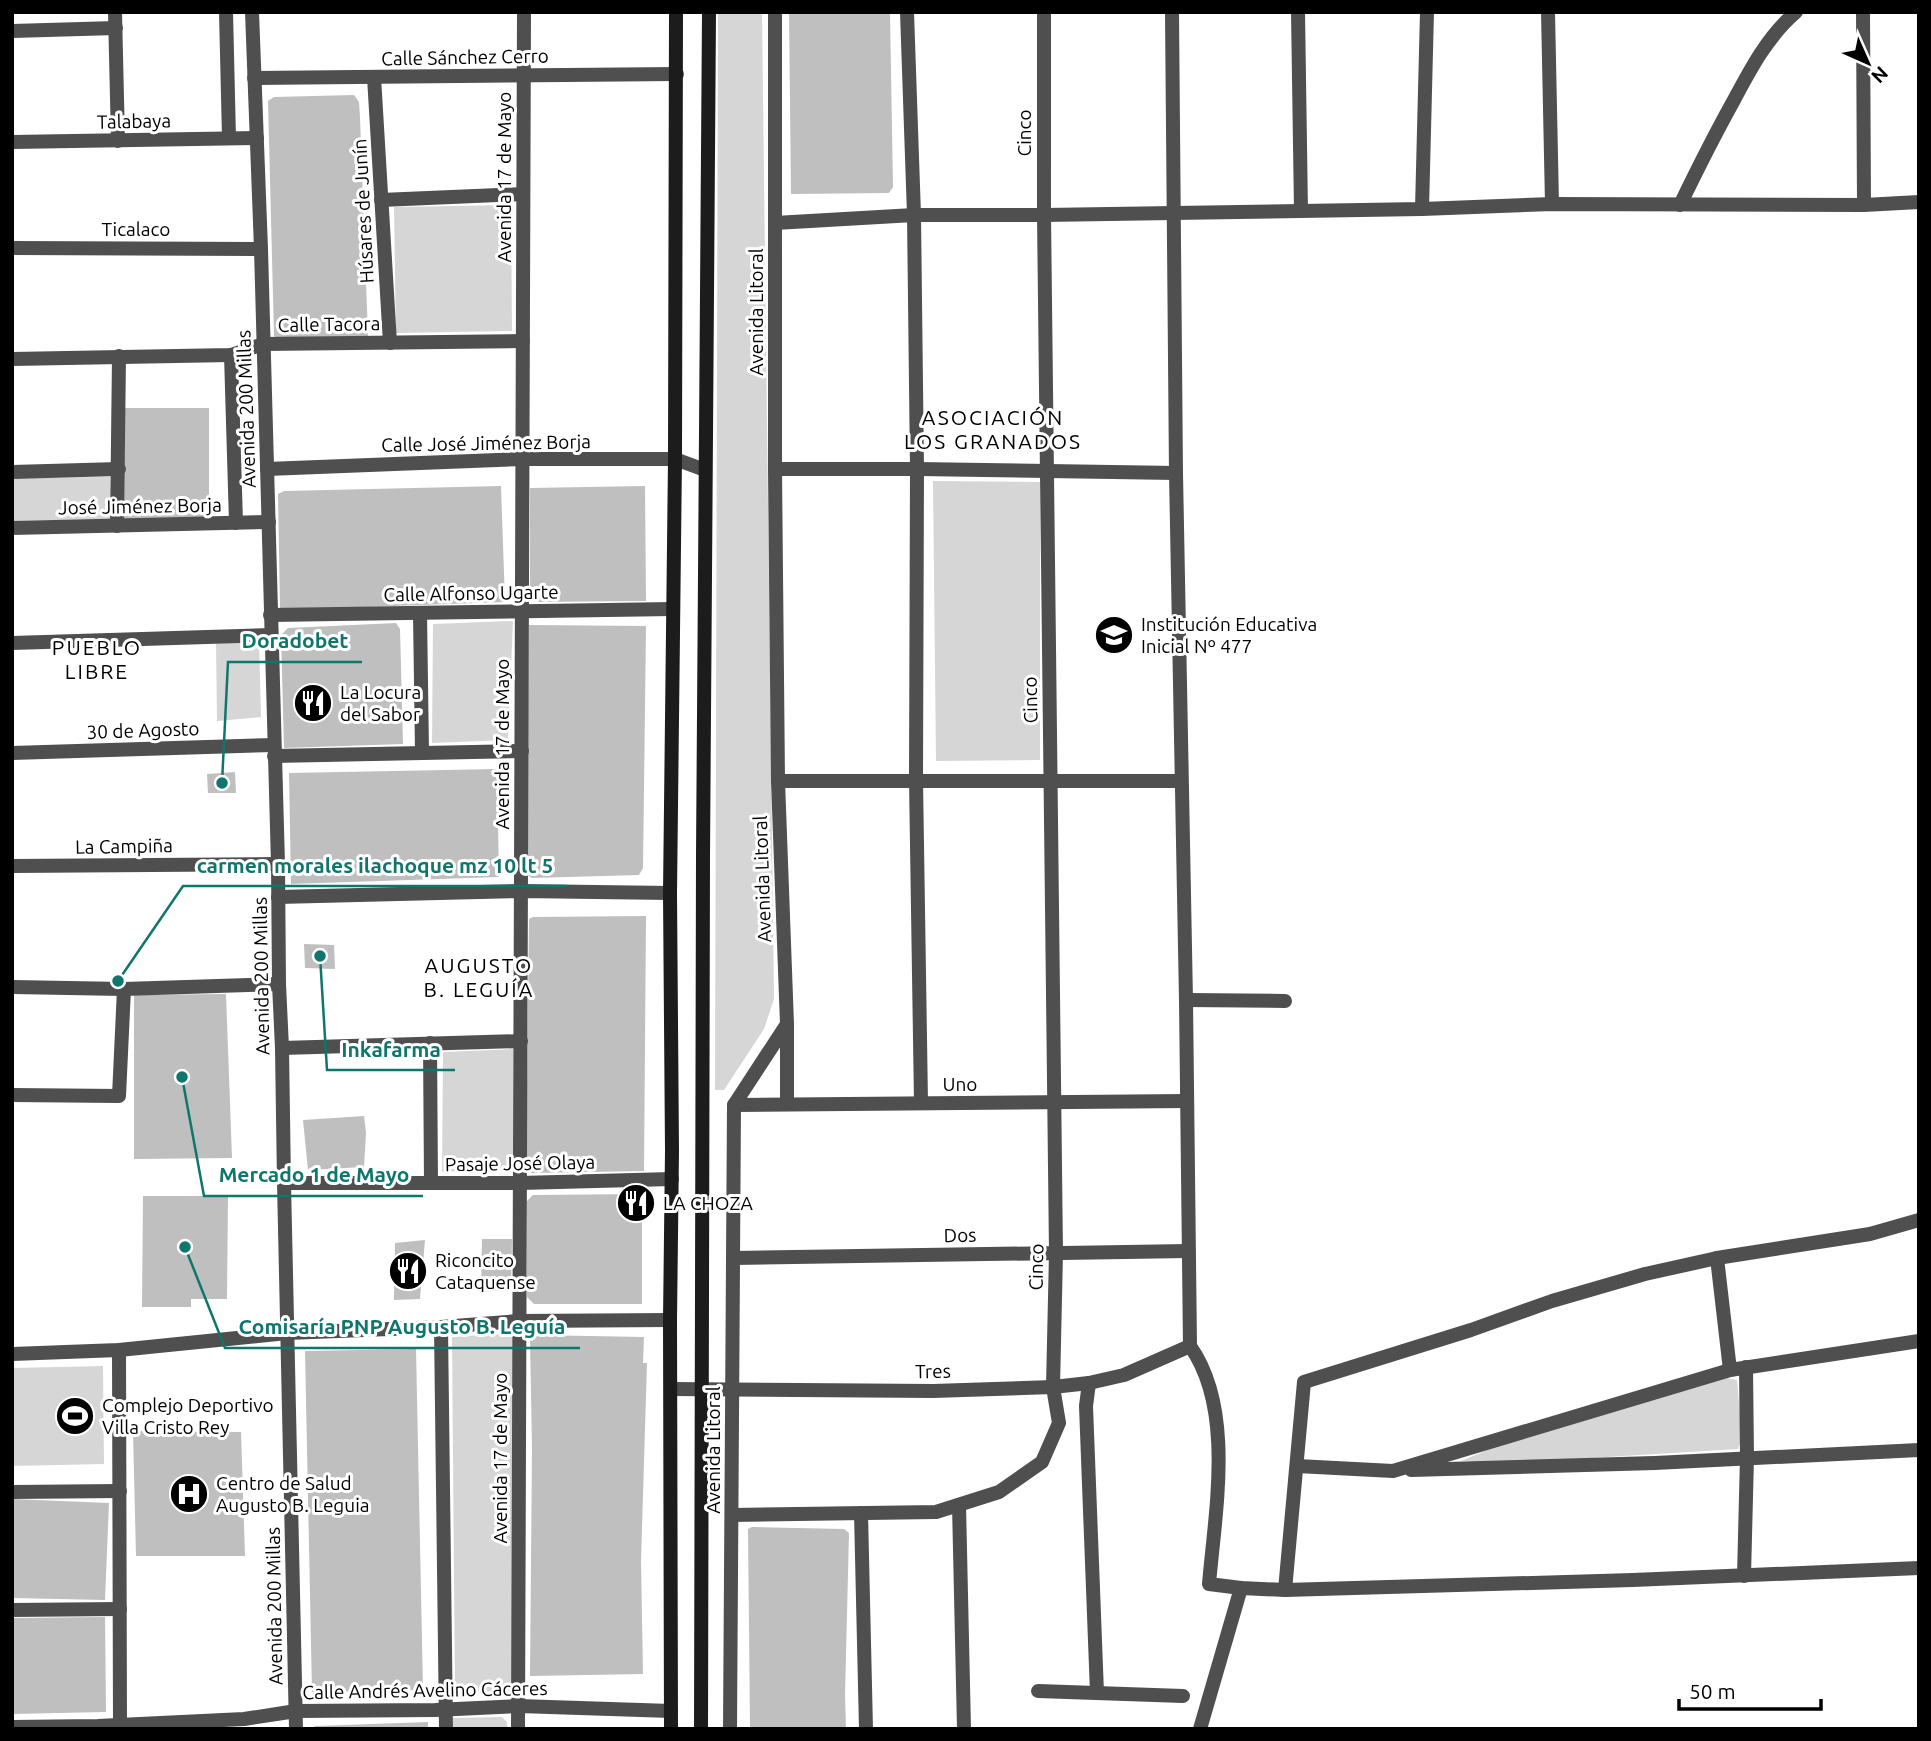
<svg xmlns="http://www.w3.org/2000/svg" width="1931" height="1741" viewBox="0 0 1931 1741" font-family="Ubuntu,sans-serif">
	<style>
		.green { fill: #d6d6d6 }
		.building { fill: #bfbfbf }
		.lines { fill: none; stroke-linecap: round; stroke-linejoin: round }
		.minor { stroke: #4f4f4f; stroke-width: 14 }
		.tertiary { stroke: #4f4f4f; stroke-width: 14 }
		.secondary { stroke: #1c1c1c; stroke-width: 14 }
		.labels { text-anchor: middle; dominant-baseline: central; stroke-width: 6; stroke-linejoin: round; paint-order: stroke }
		.street-label { font-size: 19px; fill: #000; stroke: #fff }
		.poi-label { font-size: 19px; fill: #000; stroke: #fff; text-anchor: start }
		.neighbourhood-label { font-size: 21px; letter-spacing: 2px; fill: #000; stroke: #fff }
		.leader { fill: none; stroke: #0f766e; stroke-width: 2.5 }
		.callout-dot { fill: #0f766e; stroke: #fff; stroke-width: 2.5 }
		.callout-label { font-size: 21px; text-anchor: middle; font-weight: bold; fill: #0f766e; stroke: #fff; stroke-width: 6; stroke-linejoin: round; paint-order: stroke }
	</style>
	<rect width="100%" height="100%" fill="#fff"/>
	<!-- green -->
	<g class="green">
		<path d="M718,12H762L774,999L764,1029L724,1090H715Z"/>
		<path d="M511,205L512,331L396,333L394,207Z"/>
		<path d="M110,477L111,519L12,521V478Z"/>
		<path d="M933,481L1040,482V760L936,761Z"/>
		<path d="M513,621L508,740L432,743L433,624Z"/>
		<path d="M259,639L261,717L217,721L216,641Z"/>
		<path d="M513,1049V1168L442,1172L443,1052Z"/>
		<path d="M513,1333L512,1691L455,1692L452,1337Z"/>
		<path d="M103,1366L104,1464L12,1466V1368Z"/>
		<path d="M1727,1378L1737,1380L1742,1437L1738,1449L1508,1463L1461,1461L1509,1441Z"/>
		<path d="M502,1717L507,1722V1729H453V1718Z"/>
	</g>
	<!-- building -->
	<g class="building">
		<path d="M789,12H890L893,187L889,193L791,194Z"/>
		<path d="M354,95L359,102L360,118L368,336L362,341H280L274,336L268,101L274,97Z"/>
		<path d="M123,408H209V518L123,519Z"/>
		<path d="M501,486L505,602L280,610L278,494L284,491Z"/>
		<path d="M645,486L646,601L537,602L530,599V488Z"/>
		<path d="M396,623L400,629L403,744L284,748L281,635L288,628Z"/>
		<path d="M529,625L646,626L643,868L639,875L532,878L526,874Z"/>
		<path d="M497,769L499,877L291,884L289,773Z"/>
		<path d="M235,772L236,793H208L207,774Z"/>
		<path d="M646,916L644,1171L531,1173L526,1168L529,919L533,917Z"/>
		<path d="M304,944L334,945L335,969L305,968Z"/>
		<path d="M226,994L232,1158L134,1159V995Z"/>
		<path d="M364,1116L366,1133L364,1167L308,1170L303,1120Z"/>
		<path d="M642,1194V1304H534L527,1297V1201L533,1195Z"/>
		<path d="M143,1196H228L227,1299H191V1307H142Z"/>
		<path d="M482,1239H512L511,1290L481,1292Z"/>
		<path d="M425,1240L420,1299L394,1300L395,1243Z"/>
		<path d="M535,1335L644,1337L643,1363H647L641,1561L643,1674L530,1676L532,1449L530,1339Z"/>
		<path d="M416,1349L423,1690L312,1692L305,1351Z"/>
		<path d="M133,1431L241,1432L245,1556H136Z"/>
		<path d="M12,1499L109,1503L105,1600L12,1598Z"/>
		<path d="M752,1527L844,1529L849,1533L845,1695L846,1729H750L748,1529Z"/>
		<path d="M105,1617L106,1712L12,1714V1618Z"/>
		<path d="M428,1722V1729H312L315,1726Z"/>
	</g>
	<g class="lines">
		<!-- minor -->
		<g class="minor">
			<path d="M115,12L118,141"/>
			<path d="M226,12L229,138"/>
			<path d="M907,12L914,215L917,469L916,780L921,1103"/>
			<path d="M1172,12L1176,473L1186,1000L1190,1346C1235,1409 1215,1512 1209,1584L1241,1588L1285,1590L1633,1580L1919,1568"/>
			<path d="M1298,12L1301,211"/>
			<path d="M1548,12L1552,204"/>
			<path d="M1863,12L1864,205"/>
			<path d="M12,31L116,28"/>
			<path d="M374,77L390,343"/>
			<path d="M254,78L677,74"/>
			<path d="M12,142L257,138"/>
			<path d="M381,200L523,194"/>
			<path d="M1680,205C1697,170 1715,134 1734,100C1751,68 1768,36 1796,12"/>
			<path d="M1422,209L1427,12"/>
			<path d="M775,223L914,215H1044L1422,209L1552,204L1864,205L1919,202"/>
			<path d="M12,248L261,249"/>
			<path d="M231,355L236,523"/>
			<path d="M12,359L231,355L263,344L523,341"/>
			<path d="M267,469L523,459H675L705,470"/>
			<path d="M775,469H917L1176,473"/>
			<path d="M12,472L119,469"/>
			<path d="M117,526L119,356"/>
			<path d="M12,528L269,522"/>
			<path d="M420,613L422,752"/>
			<path d="M270,615L673,609"/>
			<path d="M12,643L271,635"/>
			<path d="M12,753L274,745"/>
			<path d="M274,756L522,751"/>
			<path d="M778,781H1181"/>
			<path d="M12,866L278,864"/>
			<path d="M278,897L521,891L670,893"/>
			<path d="M12,987L124,989L279,984"/>
			<path d="M1186,1000L1285,1001"/>
			<path d="M787,1025V1104"/>
			<path d="M430,1043L431,1183"/>
			<path d="M282,1048L521,1041"/>
			<path d="M12,1095L119,1096L124,989"/>
			<path d="M734,1105L1187,1101"/>
			<path d="M284,1183H520L672,1179"/>
			<path d="M733,1258L1188,1251"/>
			<path d="M1717,1258L1730,1370"/>
			<path d="M441,1327L446,1729"/>
			<path d="M119,1350L120,1725"/>
			<path d="M1089,1383L1086,1406L1097,1693"/>
			<path d="M671,1389L933,1391L1053,1387L1089,1383L1124,1375L1190,1346"/>
			<path d="M1297,1466L1393,1471L1730,1370L1919,1341"/>
			<path d="M1411,1470L1655,1463L1919,1450"/>
			<path d="M12,1492L120,1491"/>
			<path d="M959,1505L964,1729"/>
			<path d="M861,1513L866,1729"/>
			<path d="M732,1515L936,1512L999,1492L1042,1462L1059,1423L1053,1387L1056,1253L1044,215V12"/>
			<path d="M1744,1576L1747,1457L1746,1367"/>
			<path d="M1285,1590L1304,1382L1471,1330L1552,1301L1645,1274L1717,1258L1870,1234L1919,1220"/>
			<path d="M12,1610L120,1609"/>
			<path d="M1038,1691L1183,1696"/>
			<path d="M12,1727L98,1726L244,1719L296,1711L435,1710L519,1706L671,1711"/>
			<path d="M518,1729L524,12"/>
			<path d="M730,1729L734,1105L787,1024L778,781L775,469V12"/>
			<path d="M1200,1729L1241,1588"/>
		</g>
		<!-- tertiary -->
		<g class="tertiary">
			<path d="M252,12L261,249L278,864L279,984L282,1048L284,1183L296,1729"/>
			<path d="M12,1354L119,1350L287,1333L441,1327L519,1321L670,1320"/>
		</g>
		<!-- secondary -->
		<g class="secondary">
			<path d="M671,1729L670,1320L672,1151L670,893L675,459L676,12"/>
			<path d="M701,1729L703,856L709,12"/>
		</g>
	</g>
	<!-- icons -->
	<defs>
		<g id="school-disc" transform="scale(2.0125)"><circle r="9.5" fill="#000" stroke="#fff"/><path d="M0-5L7-2L0 1L-7-2ZM-4 1L0 2.5L4 1V4Q0 6-4 4Z" fill="#fff"/></g>
		<g id="restaurant-disc" transform="scale(2.0125)"><circle r="9.5" fill="#000" stroke="#fff"/><path d="M-5-6h1v4h1v-4h1v4h1v-4h1v5L-1.5 .5V6h-2V.5L-5-1ZM5-6V6H3V1.5H1.5Q1.5-4 5-6Z" fill="#fff"/></g>
		<g id="stadium-disc" transform="scale(2.0125)"><circle r="9.5" fill="#000" stroke="#fff"/><path d="M0-5a6.5 5 0 1 0 0 10a6.5 5 0 1 0 0-10ZM-3.5-1.8h7v3.6h-7Z" fill="#fff"/></g>
		<g id="hospital-disc" transform="scale(2.0125)"><circle r="9.5" fill="#000" stroke="#fff"/><path d="M-5-5h3v3.5h4V-5h3V5h-3V1.5h-4V5h-3Z" fill="#fff"/></g>
	</defs>
	<g fill-rule="evenodd">
		<use href="#school-disc" x="1114" y="635"/>
		<use href="#restaurant-disc" x="313" y="703"/>
		<use href="#restaurant-disc" x="636" y="1203"/>
		<use href="#restaurant-disc" x="408" y="1271"/>
		<use href="#stadium-disc" x="75" y="1416"/>
		<use href="#hospital-disc" x="189" y="1494"/>
	</g>
	<g class="labels">
		<!-- street labels -->
		<g class="street-label">
			<text transform="translate(465 57) rotate(-1)">Calle Sánchez Cerro</text>
			<text transform="translate(134 121) rotate(-1)">Talabaya</text>
			<text transform="translate(1024 133) rotate(-90)">Cinco</text>
			<text transform="translate(504 177) rotate(-90)">Avenida 17 de Mayo</text>
			<text transform="translate(363 211) rotate(-93)">Húsares de Junín</text>
			<text x="136" y="229">Ticalaco</text>
			<text transform="translate(756 312) rotate(-90)">Avenida Litoral</text>
			<text transform="translate(329 324) rotate(-1)">Calle Tacora</text>
			<text transform="translate(246 409) rotate(-92)">Avenida 200 Millas</text>
			<text transform="translate(486 443) rotate(-1)">Calle José Jiménez Borja</text>
			<text transform="translate(140 506) rotate(-1)">José Jiménez Borja</text>
			<text transform="translate(471 593) rotate(-1)">Calle Alfonso Ugarte</text>
			<text transform="translate(1030 700) rotate(-91)">Cinco</text>
			<text transform="translate(143 730) rotate(-2)">30 de Agosto</text>
			<text transform="translate(502 744) rotate(-90)">Avenida 17 de Mayo</text>
			<text transform="translate(124 846) rotate(-1)">La Campiña</text>
			<text transform="translate(762 879) rotate(-92)">Avenida Litoral</text>
			<text transform="translate(261 976) rotate(-91)">Avenida 200 Millas</text>
			<text x="960" y="1084">Uno</text>
			<text transform="translate(520 1163) rotate(-1)">Pasaje José Olaya</text>
			<text transform="translate(960 1235) rotate(-1)">Dos</text>
			<text transform="translate(1036 1267) rotate(-89)">Cinco</text>
			<text transform="translate(933 1371) rotate(-1)">Tres</text>
			<text transform="translate(713 1450) rotate(-90)">Avenida Litoral</text>
			<text transform="translate(500 1458) rotate(-90)">Avenida 17 de Mayo</text>
			<text transform="translate(274 1606) rotate(-91)">Avenida 200 Millas</text>
			<text transform="translate(425 1690) rotate(-1)">Calle Andrés Avelino Cáceres</text>
		</g>
		<!-- poi labels -->
		<g class="poi-label">
			<text x="1141" y="624">Institución Educativa<tspan x="1141" dy="22">Inicial Nº 477</tspan></text>
			<text x="340" y="692">La Locura<tspan x="340" dy="22">del Sabor</tspan></text>
			<text x="663" y="1203">LA CHOZA</text>
			<text x="435" y="1260">Riconcito<tspan x="435" dy="22">Cataquense</tspan></text>
			<text x="102" y="1405">Complejo Deportivo<tspan x="102" dy="22">Villa Cristo Rey</tspan></text>
			<text x="216" y="1483">Centro de Salud<tspan x="216" dy="22">Augusto B. Leguia</tspan></text>
		</g>
		<!-- neighbourhood labels -->
		<g class="neighbourhood-label">
			<text x="993" y="417">ASOCIACIÓN<tspan x="993" dy="24">LOS GRANADOS</tspan></text>
			<text x="97" y="647">PUEBLO<tspan x="97" dy="24">LIBRE</tspan></text>
			<text x="479" y="965">AUGUSTO<tspan x="479" dy="24">B. LEGUÍA</tspan></text>
		</g>
	</g>
	<!-- callouts -->
	<path class="leader" d="M222 783L228 662H362M118 981L183 886H567M320 956L327 1070H455M182 1077L204 1196H423M185 1247L225 1348H580"/>
	<g class="callout-dot">
		<circle cx="222" cy="783" r="7"/>
		<circle cx="118" cy="981" r="7"/>
		<circle cx="320" cy="956" r="7"/>
		<circle cx="182" cy="1077" r="7"/>
		<circle cx="185" cy="1247" r="7"/>
	</g>
	<g class="callout-label">
		<text x="295" y="648">Doradobet</text>
		<text x="375" y="873">carmen morales ilachoque mz 10 lt 5</text>
		<text x="391" y="1057">Inkafarma</text>
		<text x="314" y="1182">Mercado 1 de Mayo</text>
		<text x="402" y="1334">Comisaría PNP Augusto B. Leguía</text>
	</g>
	<!-- border -->
	<rect width="1931" height="1741" fill="none" stroke="#000000" stroke-width="28"/>
	<!-- north arrow -->
	<g transform="translate(1868 63) rotate(135)" stroke="#ffffff" stroke-width="5" paint-order="stroke">
	<path d="M0-5L12 26L0 18L-12 26Z" fill="#000000"/>
	<text y="-10" font-size="19" font-weight="bold" text-anchor="middle" fill="#000000">N</text>
	</g>
	<!-- scale -->
	<path d="M1679 1699v10h142v-10" fill="none" stroke="#000000" stroke-width="3.5"/>
	<text x="1689" y="1699" font-size="21" fill="#000000" stroke="#ffffff" stroke-width="5" paint-order="stroke">50 m</text>
</svg>
